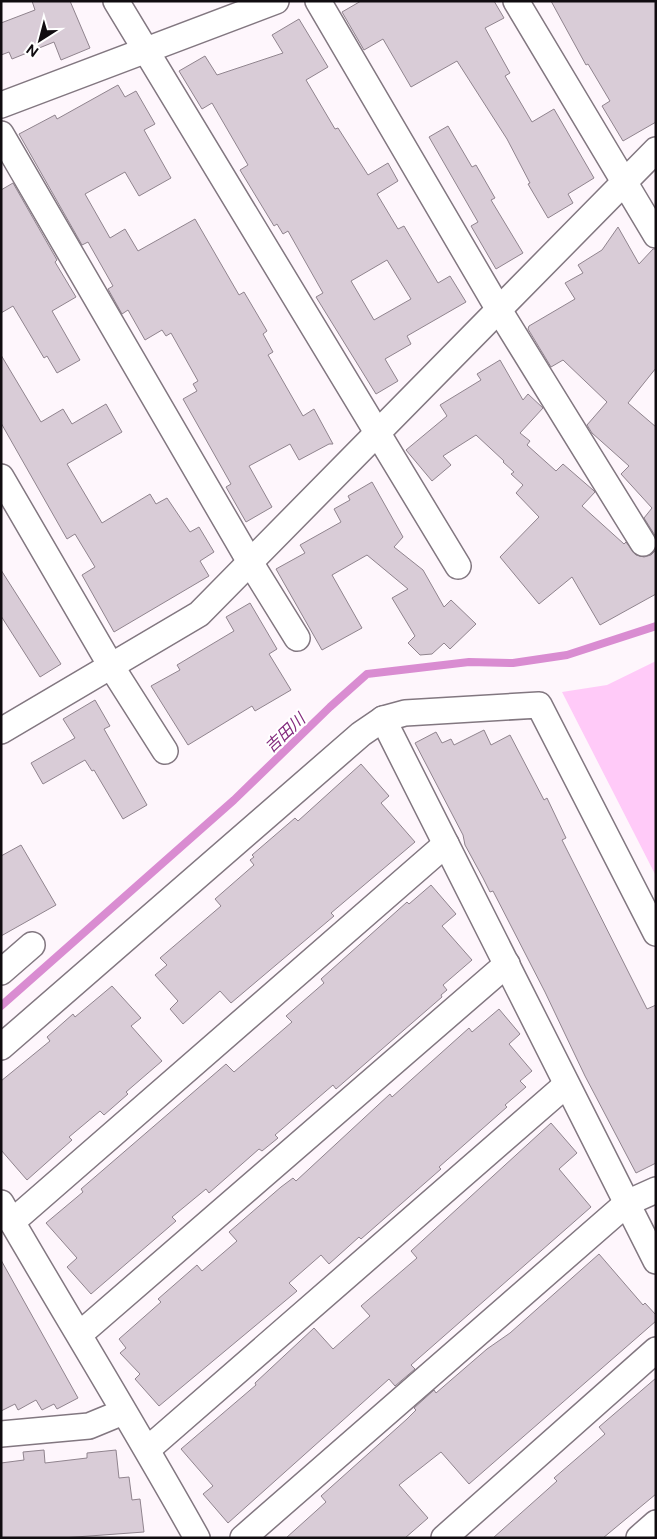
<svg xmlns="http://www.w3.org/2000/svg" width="657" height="1539" viewBox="0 0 657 1539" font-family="'Public Sans','Noto Sans JP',sans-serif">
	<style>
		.green { fill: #ffcaf8 }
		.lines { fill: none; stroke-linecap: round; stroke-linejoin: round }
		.stream { stroke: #d98cd1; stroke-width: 8 }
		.building { fill: #d9ccd7; stroke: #90848e; fill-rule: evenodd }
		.minor-casing { stroke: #827780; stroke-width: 28 }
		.minor { stroke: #fff; stroke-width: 25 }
		.labels { text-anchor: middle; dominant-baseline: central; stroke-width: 4; stroke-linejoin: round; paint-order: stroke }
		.water-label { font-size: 16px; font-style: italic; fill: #83297d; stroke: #fff }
	</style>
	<rect width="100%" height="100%" fill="#fef6fc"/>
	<!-- green -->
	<path class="green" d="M656,661V876L562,692L607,685Z"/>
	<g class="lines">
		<!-- stream -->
		<path class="stream" d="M1,1006L234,800L330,707L367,674L469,662L513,663L567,655L656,626"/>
	</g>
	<!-- building -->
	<g class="building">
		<path d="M32,1H70L90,48L61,60L54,42L12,59L9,52L1,55V23L35,10Z"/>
		<path d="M361,1H494L504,18L485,28L510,73L505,76L532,122L554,109L594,178L568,194L573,203L548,218L528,184L530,183L507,139L457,61L411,87L383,39L364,50L342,12Z"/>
		<path d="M551,1H656V122L623,141L602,106L610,101L588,64L586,65Z"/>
		<path d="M299,19L328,67L306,80L335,129L338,128L368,175L388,163L398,181L377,194L398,229L404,226L438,283L450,276L466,302L407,336L411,344L385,359L398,381L376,394L316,297L323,293L288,231L283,234L277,224L274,226L240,170L248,165L212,103L202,109L179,71L205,56L217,75L283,53L272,35ZM387,260L411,299L374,320L351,281Z"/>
		<path d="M118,85L125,97L136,91L155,124L144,130L171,178L139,196L125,172L85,194L110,238L125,229L138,251L195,219L239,295L244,292L267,331L263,334L273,352L268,355L303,416L314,409L333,444H329L299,460L290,444L249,466L272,507L246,522L226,487L231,484L183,399L197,391L193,384L198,381L171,333L166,336L162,330L145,340L128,310L122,314L108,289L113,286L88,242L82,245L19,134L55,115L57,119Z"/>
		<path d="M448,126L472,167L476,165L495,198L491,200L523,253L496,269L471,226L478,222L429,137Z"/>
		<path d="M13,183L57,260L55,262L76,297L52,311L80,360L57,373L47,356L44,358L13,306L1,313V190Z"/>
		<path d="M618,227L639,264L653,249H656V368L628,403L656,427V537L644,518L652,508L621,474L629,466L592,433L587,425L607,402L563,360L551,367L528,329L529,326L575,299L565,283L583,273L578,265L602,250Z"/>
		<path d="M1,355L41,422L63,409L72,424L106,404L122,432L67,464L102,523L150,494L156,504L167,498L190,532L199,527L214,552L200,561L209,576L114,632L82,575L95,567L75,534L67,539L1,423Z"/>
		<path d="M500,360L523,400L528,394L543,408L520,433L530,441L527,445L556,471L563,464L593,490L595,492L582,506L624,544L626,542L636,555L644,557L651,555L656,550V594L600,625L572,577L539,604L500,557L539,517L516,493L523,485L511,474L514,472L503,462L504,461L476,435L443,456L451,465L432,481L406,450L447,416L440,405L481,380L477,374Z"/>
		<path d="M372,482L403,537L394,547L423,570L444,607L451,600L476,624L450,649L444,643L432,654L420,655L408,643L415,636L392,598L408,589L367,555L332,575L362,628L322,650L276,569L305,553L300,545L341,522L334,509L350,500L348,496Z"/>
		<path d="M1,570L61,664L40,677L1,616Z"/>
		<path d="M250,603L277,649L269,654L291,690L255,711L252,706L188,745L151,686L180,670L177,665L234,631L226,617Z"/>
		<path d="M95,700L110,726L104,729L147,805L123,819L94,770L92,771L85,760L43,784L31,763L75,738L63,719Z"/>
		<path d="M484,730L491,745L510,735L544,800L547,798L566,838L562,840L647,1009L656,1005V1163L636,1173L585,1076L545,992L493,891L490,892L483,878L465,845L463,835L415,743L436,732L442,743L451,739L454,745Z"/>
		<path d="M361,764L389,796L381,803L415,842L331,913L334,916L231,1003L220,991L183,1024L170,1009L178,1001L155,975L167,965L160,958L221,906L215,899L254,865L250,860L254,857L252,855L295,818L298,821Z"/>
		<path d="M21,845L56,905L1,936V856Z"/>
		<path d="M431,885L456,914L442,926L472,960L443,985L447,990L441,995L442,997L336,1089L333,1085L275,1135L278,1138L262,1151L259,1149L209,1193L206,1189L172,1217L176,1221L91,1294L67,1267L77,1258L46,1223L83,1192L81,1189L226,1064L234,1072L292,1022L286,1016L324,983L321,979L407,902L409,904Z"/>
		<path d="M112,986L141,1018L131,1026L162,1061L126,1092L128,1094L104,1115L100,1111L69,1137L72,1140L27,1180L1,1150V1081L50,1041L47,1037L73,1014L75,1017Z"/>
		<path d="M499,1009L520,1034L509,1044L532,1071L520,1081L526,1087L505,1105L507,1107L439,1167L441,1169L361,1239L359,1237L329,1264L321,1255L289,1283L297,1291L159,1406L135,1379L140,1374L120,1353L126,1348L119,1339L161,1302L158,1299L197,1265L202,1271L237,1241L229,1232L281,1187L293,1178L296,1181L390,1094L392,1097L469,1028L472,1032Z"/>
		<path d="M551,1123L577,1153L559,1169L591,1207L411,1365L415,1369L395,1386L389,1379L228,1523L203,1494L213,1486L181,1449L256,1385L255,1383L314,1328L333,1349L370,1316L361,1306L417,1258L411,1251Z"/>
		<path d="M599,1254L643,1305L645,1303L656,1315V1321L469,1484L441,1452L399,1485L428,1518L405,1538H286L326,1502L321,1496L407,1419L416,1410L414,1408L434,1390L436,1393L487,1349L510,1333Z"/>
		<path d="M1,1260L78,1398L57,1409L54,1404L42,1410L36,1400L18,1410L15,1404L1,1411Z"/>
		<path d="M656,1378V1494L603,1538H493L557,1481L554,1478L605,1434L599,1427Z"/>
		<path d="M44,1450L45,1463L87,1458V1453L116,1450L119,1478L129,1477L132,1500L140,1499L144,1532L62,1538H1V1463L24,1460L23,1452Z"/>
	</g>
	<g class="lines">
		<!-- minor casing -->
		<g class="minor-casing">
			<g id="minor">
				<path d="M116,1L458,566"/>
				<path d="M318,1L499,310L643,543"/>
				<path d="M516,1L656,235"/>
				<path d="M1,105L276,1"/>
				<path d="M1,134L250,562L297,638"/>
				<path d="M1,477L111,666L165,751"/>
				<path d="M383,719L656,1261"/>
				<path d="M1,731L199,614L656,150"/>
				<path d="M1,972L32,945"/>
				<path d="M1,1047L361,734L383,719L405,713L539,705L656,933"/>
				<path d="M1,1203C66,1315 134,1425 197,1538"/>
				<path d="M12,1222L446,844"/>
				<path d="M80,1334L507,964"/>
				<path d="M1,1434L89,1426L123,1412"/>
				<path d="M148,1449L566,1085"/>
				<path d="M243,1538L627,1203L656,1190"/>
				<path d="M444,1538L656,1350"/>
				<path d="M639,1538L656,1523"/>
			</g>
		</g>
		<!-- minor -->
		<use href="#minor" class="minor"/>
	</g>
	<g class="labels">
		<!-- water labels -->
		<g class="water-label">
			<text transform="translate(285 733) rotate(-43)">吉田川</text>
		</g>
	</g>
	<!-- border -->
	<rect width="657" height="1539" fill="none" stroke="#100c10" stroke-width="5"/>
	<!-- north arrow -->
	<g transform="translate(40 40) rotate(216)" stroke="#ffffff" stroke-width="4" paint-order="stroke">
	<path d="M0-4L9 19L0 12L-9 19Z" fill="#100c10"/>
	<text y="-8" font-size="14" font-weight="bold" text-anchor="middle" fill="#100c10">N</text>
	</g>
</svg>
